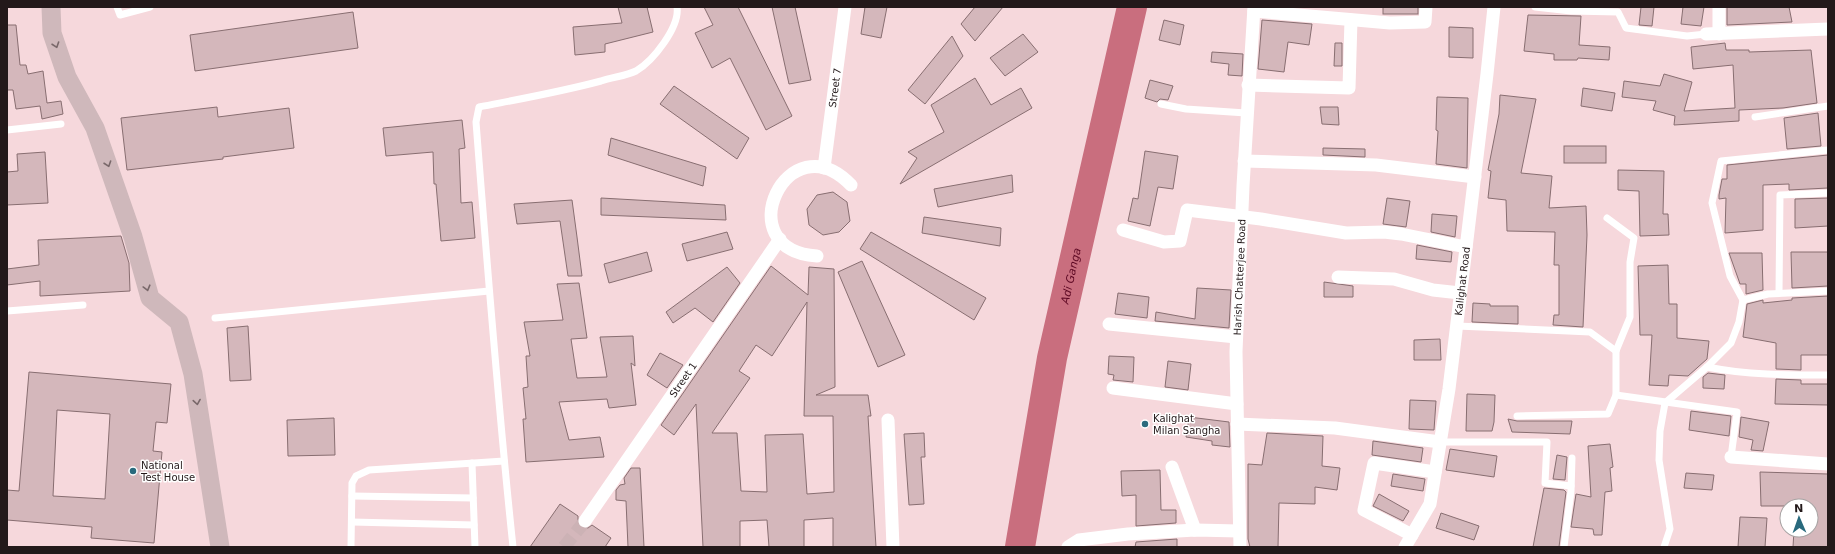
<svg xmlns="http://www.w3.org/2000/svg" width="1835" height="554" viewBox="0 0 1835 554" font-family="'DejaVu Sans',sans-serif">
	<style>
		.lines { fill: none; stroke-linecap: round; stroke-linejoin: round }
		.river { stroke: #c96e7e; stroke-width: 30 }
		.building { fill: #d4b7bb; stroke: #886e71; fill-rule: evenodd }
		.street-tunnel { stroke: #ccb2b5; stroke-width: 13; stroke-dasharray: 13 6; stroke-linecap: butt }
		.lane { stroke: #fff; stroke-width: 7 }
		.street { stroke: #fff; stroke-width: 13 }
		.secondary { stroke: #cfb8bb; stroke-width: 19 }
		.oneway { stroke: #79686a }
		.poi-dot { fill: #296a7d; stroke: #fff; stroke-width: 1.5 }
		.labels { text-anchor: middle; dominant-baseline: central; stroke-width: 3; stroke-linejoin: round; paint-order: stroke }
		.street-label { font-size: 10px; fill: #23191a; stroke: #fff }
		.poi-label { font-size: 10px; fill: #23191a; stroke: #fff; text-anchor: start }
		.water-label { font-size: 11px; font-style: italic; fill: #5d0823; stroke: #fff }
	</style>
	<rect width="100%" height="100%" fill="#f6d8dc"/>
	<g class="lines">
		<!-- river -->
		<path class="river" id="s1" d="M1020,547L1052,358L1132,7"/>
	</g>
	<!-- building -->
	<g class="building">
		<path d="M618,7H647L653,32L605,44V52L575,55L573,27L622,23Z"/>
		<path d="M704,7H738L792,116L766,130L730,58L712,68L695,33L713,25Z"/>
		<path d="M772,7H795L811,80L789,84Z"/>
		<path d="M865,7H887L881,38L861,34Z"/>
		<path d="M975,7H1003L975,41L961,24Z"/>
		<rect x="1383" y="7" width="35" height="7"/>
		<path d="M1641,7H1654L1652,26L1639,25Z"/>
		<path d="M1683,7H1704L1701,26L1681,24Z"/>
		<path d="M1727,7H1789L1792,22L1727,25Z"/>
		<path d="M353,12L358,48L195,71L190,35Z"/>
		<path d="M1528,15L1581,16L1579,45L1610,47L1609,60L1578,58L1577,60H1554V54L1524,51Z"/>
		<path d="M1164,20L1184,25L1180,45L1159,40Z"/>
		<path d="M1262,20L1312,24L1309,45L1288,42L1284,72L1258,69Z"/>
		<path d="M7,25H16L20,65H26L28,74L43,71L47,103L61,101L63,114L42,119L40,106L16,109L13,90H7Z"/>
		<path d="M1449,27L1473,28V58L1449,57Z"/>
		<path d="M1023,34L1038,52L1005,76L990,58Z"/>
		<path d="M952,36L963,56L925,104L908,90Z"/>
		<path d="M1335,43H1342V66H1334Z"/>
		<path d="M1725,43L1726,50H1749V52L1811,50L1817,103L1783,108L1739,110V121L1674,125L1675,116L1653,110L1656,101L1622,97L1624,81L1660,86L1664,74L1692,82L1684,111L1735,108L1733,65L1693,69L1691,47Z"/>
		<path d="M1212,52L1243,54L1242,76L1228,75L1229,64L1211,62Z"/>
		<path d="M975,78L991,105L1021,88L1032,108L900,184L917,158L908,152L944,132L931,105Z"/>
		<path d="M1150,80L1173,86L1168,100L1160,99L1157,102L1145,98Z"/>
		<path d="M674,86L749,138L737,159L660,104Z"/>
		<path d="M1583,88L1615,93L1612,111L1581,106Z"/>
		<path d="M1500,95L1536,99L1521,173L1552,176L1549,208L1586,206L1587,235L1583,327L1553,325L1554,315H1559V265H1554L1555,232L1507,231L1506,200L1488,198L1491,171L1488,170L1499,114Z"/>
		<path d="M1437,97L1468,98L1467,168L1436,164L1438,131L1436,130Z"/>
		<path d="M217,107L218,117L289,108L294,148L223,157V159L127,170L121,118Z"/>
		<path d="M1320,107H1338L1339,125L1322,124Z"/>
		<path d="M1818,113L1821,146L1787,149L1784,118Z"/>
		<path d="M462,120L465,148L459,149L461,203L472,202L475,238L441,241L436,184H434L433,152L386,156L383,128Z"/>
		<path d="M611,138L706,167L703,186L608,155Z"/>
		<rect x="1564" y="146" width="42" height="17"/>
		<path d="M1323,148L1365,149V157L1323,155Z"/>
		<path d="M1145,151L1178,156L1173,189L1158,187L1150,226L1128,221L1133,198L1138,199Z"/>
		<path d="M45,152L48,203L7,205V172L18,171L17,154Z"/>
		<path d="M1828,155V188L1789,190V184L1763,185V230L1725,233L1726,198L1719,199V195L1722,179H1727V165Z"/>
		<path d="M1618,170L1664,171L1663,214H1668L1669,235L1640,236L1639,191L1618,190Z"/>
		<path d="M1012,175L1013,192L938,207L934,189Z"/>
		<path d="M833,192L847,202L850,221L839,232L823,235L809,225L807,209L817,195Z"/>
		<path d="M601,198L725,205L726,220L601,215Z"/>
		<path d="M1387,198L1410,201L1406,227L1383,224Z"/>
		<path d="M1828,198V226L1795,228V199Z"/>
		<path d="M572,200L577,237L582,276H568L560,221L517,224L514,204Z"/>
		<path d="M1432,214L1457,216L1455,237L1431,232Z"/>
		<path d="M924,217L1001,228L1000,246L922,233Z"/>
		<path d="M727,232L733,249L687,261L682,244Z"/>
		<path d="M871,232L986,298L974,320L860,249Z"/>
		<path d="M121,236L129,263L130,291L40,296V281L7,285V269L39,265L38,240Z"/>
		<path d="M1417,245L1452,252L1451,262L1416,259Z"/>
		<path d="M647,252L652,271L609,283L604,264Z"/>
		<path d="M1791,252H1828V286L1792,288Z"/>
		<path d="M1729,253H1762L1763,290L1746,294V284H1740L1739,281Z"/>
		<path d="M862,261L905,355L878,367L838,272Z"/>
		<path d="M1668,265L1669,304H1677V338L1709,341L1707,359L1688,376L1669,375L1668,386L1649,385L1652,335H1640L1638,266Z"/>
		<path d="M771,266L808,295L809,267L834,269L835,387L816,395H868L871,416H868L876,547H833V518L804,520V547H769L767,520L740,521V547H703L696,404L674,435L661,425ZM807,302L804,416H833L834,492L807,494L803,434L765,435L767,492L741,491L737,433H712L750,378L739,371L756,345L772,356Z"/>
		<path d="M727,267L740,283L713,322L695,308L673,323L666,312Z"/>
		<path d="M1324,282L1353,286V297H1324Z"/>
		<path d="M579,283L587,338L571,339L577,378L607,377L600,337L633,336L635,366L631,363L636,405L609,408L607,399L559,402L569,440L600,437L604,457L526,462L523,419H526L523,388L528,387L526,356H530L524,322L563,320L557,284Z"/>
		<path d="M1197,288L1231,290L1229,328L1155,321L1156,312L1195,319Z"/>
		<path d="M1118,293L1149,297L1147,318L1115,314Z"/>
		<path d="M1828,296V355H1801V370L1776,369V343L1743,337L1747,304L1763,300V303L1792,300V298Z"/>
		<path d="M1473,303L1490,304V306H1518V324L1472,322Z"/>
		<path d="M248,326L251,380L230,381L227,328Z"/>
		<path d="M1440,339L1441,360H1414V340Z"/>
		<path d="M660,353L683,365L667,388L647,375Z"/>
		<path d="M1109,356L1134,357L1133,382L1113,380L1114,375L1108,374Z"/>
		<path d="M1168,361L1191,364L1188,390L1165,387Z"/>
		<path d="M29,372L171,384L167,423L156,422L153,451L162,452L154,543L91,538L92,527L7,520V490L19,491ZM57,410L110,414L105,499L53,496Z"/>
		<path d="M1708,373L1725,375L1724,389L1703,388V377Z"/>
		<path d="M1776,379L1801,380V384H1828V405L1775,404Z"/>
		<path d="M1467,394L1495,395L1494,422L1492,431H1466Z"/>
		<path d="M1410,400L1436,401L1434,430L1409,429Z"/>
		<path d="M1691,411L1731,416L1729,436L1689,430Z"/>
		<path d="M1189,417L1229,422L1230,447L1212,445V441L1186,437Z"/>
		<path d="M1741,417L1769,422L1763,451L1751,450L1753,440L1739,437Z"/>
		<path d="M334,418L335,455L288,456L287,420Z"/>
		<path d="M1508,419L1517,421H1572L1570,434L1512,432Z"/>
		<path d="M924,433L925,457H921L924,504L909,505L904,434Z"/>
		<path d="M1267,433L1323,436L1322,466L1340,468L1337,490L1315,487V504L1279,503L1278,547H1250L1248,539V464L1262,465Z"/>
		<path d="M1373,441L1423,448L1421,462L1372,455Z"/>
		<path d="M1610,444L1613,467L1610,468L1612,491L1605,492L1602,535H1594L1593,529L1571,527L1576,494L1591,497L1588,446Z"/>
		<path d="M1450,449L1497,456L1494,477L1446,470Z"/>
		<path d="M1557,455L1567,457L1565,480L1553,479Z"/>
		<path d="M631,468H640L644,547H628L626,501L616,500V490L620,485L625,484L624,478Z"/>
		<path d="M1160,470L1161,510H1176V523L1136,526V495L1122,496L1121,471Z"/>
		<path d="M1760,472L1828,474V547H1793L1794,530H1811V506H1761Z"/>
		<path d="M1686,473L1714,475L1712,490L1684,488Z"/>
		<path d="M1393,474L1425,479L1423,491L1391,486Z"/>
		<path d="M1544,488L1564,490L1566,492L1559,547H1533Z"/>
		<path d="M1379,494L1409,511L1403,521L1373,506Z"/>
		<path d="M560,504L578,516V524L581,528H588L592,525L611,538L605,547H530Z"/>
		<path d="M1441,513L1479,526L1474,540L1436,528Z"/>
		<path d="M1740,517L1767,518L1765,547H1738Z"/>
		<path d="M1177,539V547H1135L1136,542Z"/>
	</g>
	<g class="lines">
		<!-- street-tunnel -->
		<path class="street-tunnel" d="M564,547L585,521"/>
		<!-- lane -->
		<g class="lane">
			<path d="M117,7L120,15L150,7"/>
			<path d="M1535,7L1571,11L1618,12L1626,28L1687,36L1706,34"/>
			<path d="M1161,104L1186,109L1246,113"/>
			<path d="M1755,117L1828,106"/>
			<path d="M7,130L61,124"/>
			<path d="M1779,293L1780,195L1828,193"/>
			<path d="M1743,300L1730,276L1712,203L1721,161L1828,150"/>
			<path d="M7,311L83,305"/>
			<path d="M215,318L489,291"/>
			<path d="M1457,326L1590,332L1616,351"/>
			<path d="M1707,367C1747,375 1787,375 1828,375"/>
			<path d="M1616,395L1737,412L1731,457"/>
			<path d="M1517,416L1608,414L1616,395V351L1630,317V262L1634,238L1607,218"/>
			<path d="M1440,442H1547L1545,483L1571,486"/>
			<path d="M472,463L475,547"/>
			<path d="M352,496L473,498"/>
			<path d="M352,522L474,525"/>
			<path d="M351,547L352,483L356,476L369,470L504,461"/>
			<path d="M513,547C498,406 487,264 476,122L479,107C520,99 560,92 601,81C612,77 626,76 636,71C653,61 680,27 677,7"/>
			<path d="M1564,547L1571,491L1572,458"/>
			<path d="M1664,547L1670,529L1659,460L1660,431L1665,403L1707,367L1731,343L1739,322L1743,300L1768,294L1828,291"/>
		</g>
		<!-- street -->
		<g class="street">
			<path d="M1254,11L1390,23L1425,22L1426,7"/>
			<path d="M1706,34L1828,29"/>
			<path d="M1719,34V7"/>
			<path d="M1248,85L1349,88L1351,20"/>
			<path d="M1244,161L1376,165L1475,177"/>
			<path id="s2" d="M824,168L845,7"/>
			<path d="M1123,230L1164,242L1180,241L1187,210L1261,219L1346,233L1384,232L1401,234L1466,247"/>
			<path d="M817,256C726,250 788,119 851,185"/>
			<path d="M1338,277L1394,279L1433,290L1460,293"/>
			<path d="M1109,324L1236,337"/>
			<path d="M1113,388L1237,404"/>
			<path d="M888,420L893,547"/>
			<path d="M1237,424L1335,428L1440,442"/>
			<path d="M1731,457L1828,464"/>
			<path d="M1172,467L1195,530"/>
			<path id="s3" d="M585,521L780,239"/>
			<path d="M1412,535L1364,510L1374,463L1435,472"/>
			<path d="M1068,547L1079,540L1128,534L1195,530L1239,531"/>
			<path id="s4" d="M1240,547L1236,352L1243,186L1254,7"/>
			<path id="s5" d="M1405,547L1430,504L1449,389L1487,74L1494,7"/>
		</g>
		<!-- secondary -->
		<path class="secondary" d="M51,7L52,33L67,77L95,128L133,237L150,298L179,322L193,374L220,547"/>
	</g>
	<!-- one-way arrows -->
	<defs><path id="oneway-chevron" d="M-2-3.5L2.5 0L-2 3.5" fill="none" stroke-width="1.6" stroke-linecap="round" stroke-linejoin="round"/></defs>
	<g class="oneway">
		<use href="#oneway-chevron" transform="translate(56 45) rotate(71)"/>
		<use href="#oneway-chevron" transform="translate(108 164) rotate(71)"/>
		<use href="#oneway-chevron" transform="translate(147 288) rotate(75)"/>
		<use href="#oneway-chevron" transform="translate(197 402) rotate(81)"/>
	</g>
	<!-- markers -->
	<g class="poi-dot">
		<circle cx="1145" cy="424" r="4"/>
		<circle cx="133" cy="471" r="4"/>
	</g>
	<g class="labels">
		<!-- street labels -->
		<g class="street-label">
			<text stroke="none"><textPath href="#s2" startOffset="81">Street 7</textPath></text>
			<text stroke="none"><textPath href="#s4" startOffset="270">Harish Chatterjee Road</textPath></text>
			<text stroke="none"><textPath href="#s5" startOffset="275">Kalighat Road</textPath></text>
			<text stroke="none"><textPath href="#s3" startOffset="172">Street 1</textPath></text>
		</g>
		<!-- poi labels -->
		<g class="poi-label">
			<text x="1153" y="418">Kalighat<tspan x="1153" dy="12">Milan Sangha</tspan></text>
			<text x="141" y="465">National<tspan x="141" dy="12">Test House</tspan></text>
		</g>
		<!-- water labels -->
		<g class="water-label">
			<text stroke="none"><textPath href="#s1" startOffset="276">Adi Ganga</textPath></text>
		</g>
	</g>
	<!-- border -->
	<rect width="1835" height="554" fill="none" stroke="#23191a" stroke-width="16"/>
	<!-- north arrow -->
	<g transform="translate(1799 518) rotate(358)"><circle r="19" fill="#ffffff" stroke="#a7a3a3"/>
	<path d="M0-3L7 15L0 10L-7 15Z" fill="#296a7d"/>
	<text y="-6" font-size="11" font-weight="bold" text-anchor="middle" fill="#23191a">N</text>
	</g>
</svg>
